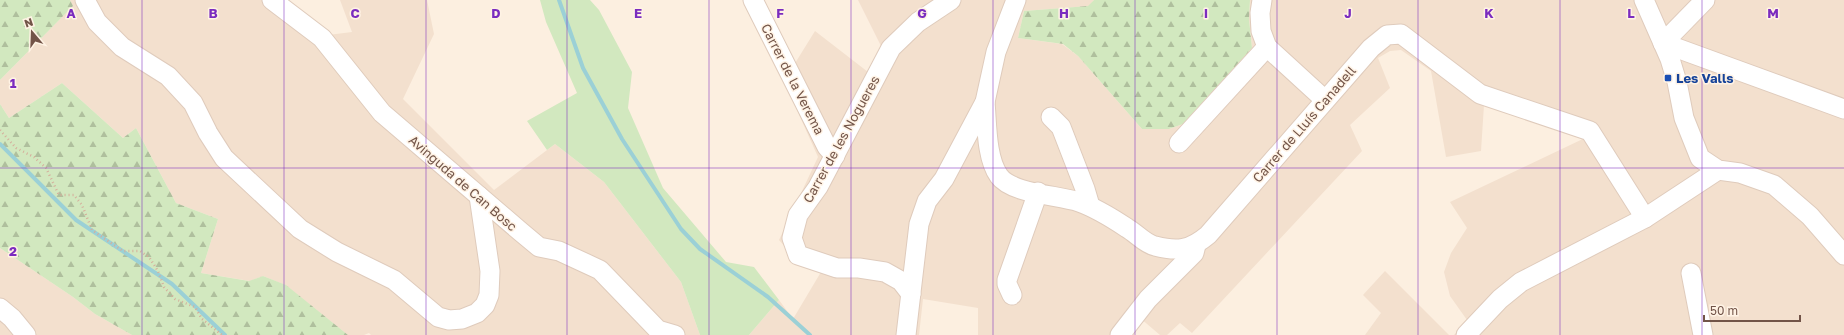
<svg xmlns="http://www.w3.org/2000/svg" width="1844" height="335" viewBox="0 0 1844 335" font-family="'Golos Text',sans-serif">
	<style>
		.residential { fill: #f3e0ce }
		.green { fill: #d2e8bf }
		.forest { fill: url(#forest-firs) }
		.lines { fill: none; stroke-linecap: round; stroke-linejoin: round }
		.stream { stroke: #9bd0d6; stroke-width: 4 }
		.minor-casing { stroke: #dfcbbc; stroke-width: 21 }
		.path { stroke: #d5ae9b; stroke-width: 2.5; stroke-dasharray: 1 3; stroke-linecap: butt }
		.minor { stroke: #fff; stroke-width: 19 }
		.grid { fill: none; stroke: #7b2cbf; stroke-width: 1; stroke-opacity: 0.55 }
		.transit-dot { fill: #1a4fb4; stroke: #fff3e5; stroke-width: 1.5 }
		.labels { text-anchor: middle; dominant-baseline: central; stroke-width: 3; stroke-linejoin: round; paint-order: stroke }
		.transit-label { font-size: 13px; font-weight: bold; fill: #164399; stroke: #fff3e5; text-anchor: start }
		.street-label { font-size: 13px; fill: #725448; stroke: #fff3e5 }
		.grid-label { font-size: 13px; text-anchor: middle; font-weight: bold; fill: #7b2cbf; stroke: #fff3e5; stroke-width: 3; stroke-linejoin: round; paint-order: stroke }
	</style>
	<defs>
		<pattern id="forest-firs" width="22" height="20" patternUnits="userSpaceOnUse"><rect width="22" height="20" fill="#d2e8bf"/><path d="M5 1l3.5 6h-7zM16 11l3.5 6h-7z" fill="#afbf9d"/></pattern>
	</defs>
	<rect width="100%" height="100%" fill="#fcefe0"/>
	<!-- residential -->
	<g class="residential">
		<path d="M70,0H282L328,35L352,32L340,0H427L434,34L403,99L494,190L555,144L604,182L681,282L700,335H371L369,333L364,335H348L285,285L263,276L250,281L201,273L218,219L176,203L136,128L123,138L62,83L9,118L0,104V80L73,6Z"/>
		<path d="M858,0H1094L1089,6L1024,11L1018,38L1062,44L1078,56L1142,129H1169L1183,124L1252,48L1249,19L1250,0H1844V335H1454L1467,320L1450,296L1444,272L1451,253L1467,228L1450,202L1587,137L1484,105L1481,151L1446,157L1431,71L1401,50L1390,51L1378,58L1390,88L1350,125L1362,151L1192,333L1180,323L1167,335H1160L1140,318L1125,335H978V308L923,299L919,335H749L779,300L793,319L821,272L794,257L779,240L818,157L784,81L815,31L868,72L882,48Z"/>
		<path d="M0,248L73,297L95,314L132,335H0Z"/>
		<path d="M1385,271L1449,335H1365L1381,313L1363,295Z"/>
	</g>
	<!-- green -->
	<path class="green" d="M540,0H590L599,10L632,72L628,108L663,188L726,262L754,267L779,300L749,335H700L681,282L604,182L555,144L547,150L527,121L577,93L546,22Z"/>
	<!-- forest -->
	<g class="forest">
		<path d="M0,0H70L73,6L0,80Z"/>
		<path d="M1094,0H1250L1249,19L1252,48L1183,124L1169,129H1142L1078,56L1063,44L1018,38L1024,11L1088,6Z"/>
		<path d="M62,83L123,138L136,128L176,203L218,219L201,273L249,281L263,276L286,285L348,335H132L95,314L73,297L0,248V104L9,118Z"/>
	</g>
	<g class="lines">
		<!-- stream -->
		<g class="stream">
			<path d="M559,0L583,68L622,139L681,229L700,249L768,297L810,335"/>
			<path d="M0,144L76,220L172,284L225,335"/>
		</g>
		<!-- minor casing -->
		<g class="minor-casing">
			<g id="minor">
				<path d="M85,0L97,22L122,47L168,76L193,103L208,133L224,158L300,229L337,252L394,280L438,317L449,320L462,319L477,313L485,305L489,295L490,271L479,196"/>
				<path d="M272,0L322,38L382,113L521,232L539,247L559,251L600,270L658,330L675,335"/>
				<path d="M753,0L827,147L835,156"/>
				<path d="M1262,0L1260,13L1261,31L1267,47L1325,100"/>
				<path d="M1644,0L1670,59L1677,82L1684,118L1700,158L1718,170L1740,173L1774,185L1810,216L1844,255"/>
				<path d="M1663,43L1844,109"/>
				<path d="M1663,43L1705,0"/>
				<path d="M985,102C987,123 986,158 999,176C1012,194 1058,195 1079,202C1096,208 1112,218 1127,228C1136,233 1145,244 1155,246C1178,252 1190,250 1208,235L1371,48L1387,35L1401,34L1480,94L1590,131L1645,218"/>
				<path d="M1051,117L1061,127L1085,189L1090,206"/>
				<path d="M1179,143L1267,47"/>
				<path d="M1691,273L1703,335"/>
				<path d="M911,294L901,281L885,272L859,268H837L798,255L792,238L798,215L818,187L891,48L918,22L951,0"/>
				<path d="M1012,295L1007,284V280L1038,192"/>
				<path d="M0,308L12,318L26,335"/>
				<path d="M906,335L919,224L927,201L944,179L985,102L996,52L1016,0"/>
				<path d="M1120,335L1148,299L1194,253L1196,245"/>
				<path d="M1466,335L1500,299L1521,282L1645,218L1718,170"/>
			</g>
		</g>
		<!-- path -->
		<path class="path" d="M0,130L16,148L34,157L46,168L59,195H74L82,205L92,230L123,251H140L149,257L158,271L164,287L175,299L195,307L202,319L222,335"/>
		<!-- minor -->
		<use href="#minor" class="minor"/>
	</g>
	<!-- grid -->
	<path class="grid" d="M142,0V335M284,0V335M426,0V335M567,0V335M709,0V335M851,0V335M993,0V335M1135,0V335M1277,0V335M1418,0V335M1560,0V335M1702,0V335M0,168H1844"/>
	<!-- markers -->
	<rect class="transit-dot" x="1664" y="74" width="8" height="8" rx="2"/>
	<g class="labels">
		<!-- transit labels -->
		<g class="transit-label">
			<text x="1676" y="78">Les Valls</text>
		</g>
		<!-- street labels -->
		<g class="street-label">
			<text transform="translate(793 79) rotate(63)">Carrer de la Verema</text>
			<text transform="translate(1304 124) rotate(-49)">Carrer de Lluís Canadell</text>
			<text transform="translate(841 139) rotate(-61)">Carrer de les Nogueres</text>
			<text transform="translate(463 183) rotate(41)">Avinguda de Can Bosc</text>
		</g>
	</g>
	<g class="grid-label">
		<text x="71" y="18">A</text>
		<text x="213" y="18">B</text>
		<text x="355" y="18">C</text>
		<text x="496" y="18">D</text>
		<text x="638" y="18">E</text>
		<text x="780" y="18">F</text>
		<text x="922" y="18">G</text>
		<text x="1064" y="18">H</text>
		<text x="1206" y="18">I</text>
		<text x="1348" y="18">J</text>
		<text x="1489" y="18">K</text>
		<text x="1631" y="18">L</text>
		<text x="1773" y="18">M</text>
		<text x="13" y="88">1</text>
		<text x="13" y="256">2</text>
	</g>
	<!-- north arrow -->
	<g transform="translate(32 32) rotate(341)" stroke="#fff3e5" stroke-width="3" paint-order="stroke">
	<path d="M0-3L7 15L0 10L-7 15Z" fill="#725448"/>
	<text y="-6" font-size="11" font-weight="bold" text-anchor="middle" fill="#725448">N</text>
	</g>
	<!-- scale -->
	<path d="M1704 315v6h96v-6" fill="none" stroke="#725448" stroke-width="2"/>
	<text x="1710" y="315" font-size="12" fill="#725448" stroke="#fff3e5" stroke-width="3" paint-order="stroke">50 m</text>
</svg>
